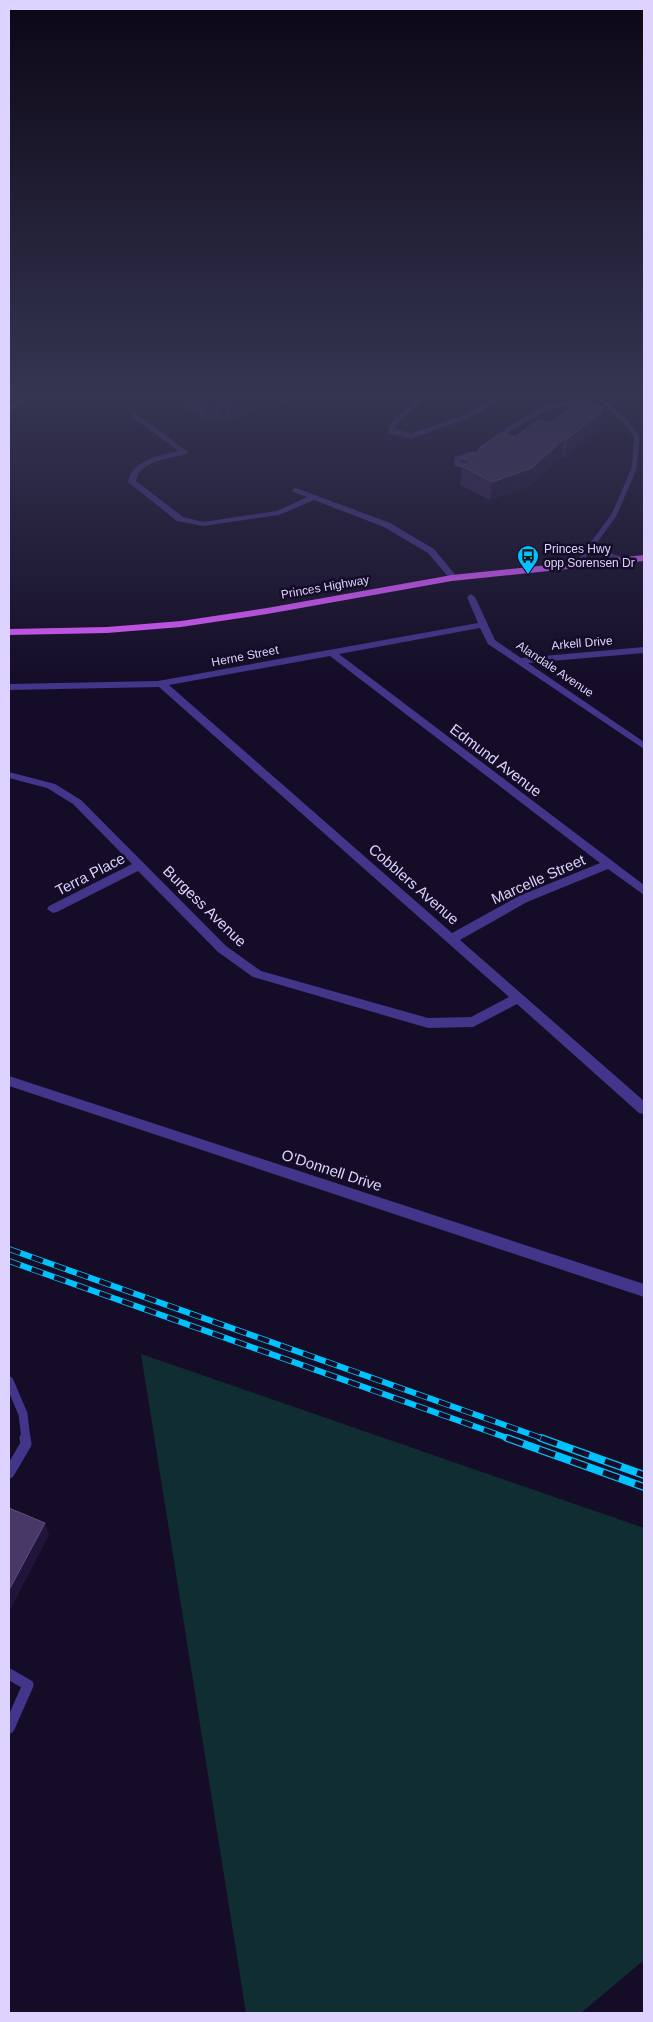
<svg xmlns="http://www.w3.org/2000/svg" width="653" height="2022" viewBox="0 0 653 2022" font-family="Helvetica,sans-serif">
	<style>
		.green { fill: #102e31 }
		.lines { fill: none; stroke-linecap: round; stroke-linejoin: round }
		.lane-far2 { stroke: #433589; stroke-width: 5 }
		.lane-far1 { stroke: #433589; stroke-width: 9 }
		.lane { stroke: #433589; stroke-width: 11 }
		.street { fill: #433589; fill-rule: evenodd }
		.primary { fill: #d75aff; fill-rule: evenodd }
		.rail-far1-casing { stroke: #00c3fe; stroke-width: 6 }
		.rail-casing { stroke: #00c3fe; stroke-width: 8 }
		.rail-far1 { stroke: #150d27; stroke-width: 4.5; stroke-dasharray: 12; stroke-linecap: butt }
		.rail { stroke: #150d27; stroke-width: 5.5; stroke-dasharray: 17; stroke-linecap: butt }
		.wall { fill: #352556 }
		.shaded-wall { fill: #20143b }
		.building { fill: #473868; stroke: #5f5080 }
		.labels { text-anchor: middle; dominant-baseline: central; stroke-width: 5; stroke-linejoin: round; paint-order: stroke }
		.far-poi-label { font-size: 12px; fill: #ded3ff; stroke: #150d27; text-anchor: start }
		.far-street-label { font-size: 12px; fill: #ded3ff; stroke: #150d27 }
		.street-label { font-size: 15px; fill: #ded3ff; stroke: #150d27 }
	</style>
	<rect width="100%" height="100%" fill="#150d27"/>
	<!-- green -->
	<path class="green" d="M141,1354L644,1528V1960L581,2013H246Z"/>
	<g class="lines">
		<!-- lane-far2 -->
		<g class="lane-far2">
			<path d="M415,396L417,402L394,423L391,431L411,436L465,417L502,396"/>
			<path d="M135,416L184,452"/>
			<path d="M498,441L509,429L546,407L599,398"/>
			<path d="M472,467L457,464V459L473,454"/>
			<path d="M591,545L604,554L623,560"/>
			<path d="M578,564L614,515L634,469L637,437L625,421L597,396"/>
		</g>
		<!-- lane-far1 -->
		<path class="lane-far1" d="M9,1381L23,1414L26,1439"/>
		<!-- lane -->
		<g class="lane">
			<path d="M9,1473L26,1444L25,1438"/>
			<path d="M9,1674L28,1685L9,1728"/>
		</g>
		<!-- street -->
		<g class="street">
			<path d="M24,396H32L9,412V407Z"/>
			<path d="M184,450H187V454C170,458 139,461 136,481L183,517L203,522L277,511L307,497L293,492L292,490L296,488L390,523L434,549L458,578L451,580L428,553L384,527L314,500L279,515L203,526L177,521L128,482C132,458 164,455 184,450Z"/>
			<path d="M471,594L475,597L495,640L521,658L644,647V653L528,663L644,742V749L488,644L480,628L339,654L644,885V895L608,869L527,902L460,940L644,1101V1114L639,1113L517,1004L473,1027L428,1028L253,977L218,952L138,871L57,912L53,913L47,909L49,906L132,864L73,804L47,788L9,778V772L55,784L81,800L226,946L261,971L428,1018L471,1017L509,997L159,687L9,690V684L158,681L478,623L467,597ZM330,656L600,863L519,896L452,933L169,685Z"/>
			<path d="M9,1076L644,1284V1297L9,1086Z"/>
		</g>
		<!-- primary -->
		<path class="primary" d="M644,555V561L452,581L267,614L181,627L107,633L9,635V629L107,627L181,621L267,608L452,575Z"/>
		<!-- rail-far1 casing -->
		<g class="rail-far1-casing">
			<g id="rail-far1">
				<path d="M9,1249L544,1439"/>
				<path d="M9,1261L510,1439"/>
			</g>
		</g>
		<!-- rail casing -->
		<g class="rail-casing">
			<g id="rail">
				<path d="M507,1438L644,1487"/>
				<path d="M541,1438L644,1475"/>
			</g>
		</g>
		<!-- rail-far1 -->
		<use href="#rail-far1" class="rail-far1"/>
		<!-- rail -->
		<use href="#rail" class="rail"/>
	</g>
	<!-- wall -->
	<g class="wall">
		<path d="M182,396H306L284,404L280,402L230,419L226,417L221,419L217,416L207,420L182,406Z"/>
		<path d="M578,405L603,407L600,429L565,457H562L530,486L490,500L460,485L462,466H463V458L550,423Z"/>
	</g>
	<!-- shaded-wall -->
	<g class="shaded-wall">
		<path d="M245,396H280V402L230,419L229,402Z"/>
		<path d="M284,396H306L284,404Z"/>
		<path d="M216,399L217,416L207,420L205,402Z"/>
		<path d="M225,399L226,417L221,419L220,401Z"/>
		<path d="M603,407L600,429L565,457L567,439Z"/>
		<path d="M564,439L562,457L530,486L490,500L492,482Z"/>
		<path d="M45,1523L49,1535L9,1612V1590Z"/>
	</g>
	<!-- building -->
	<g class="building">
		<path d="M195,396H245L229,402L225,399L220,401L216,399L205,402Z"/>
		<path d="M583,401L603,407L599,411L602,412L567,439H564L532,468L492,482L462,466L472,462L463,458L470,453H477L480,447L501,433L515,437L538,420L550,423L575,404L578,405Z"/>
		<path d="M9,1508L45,1523L9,1590Z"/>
	</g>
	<!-- sky -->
	<linearGradient id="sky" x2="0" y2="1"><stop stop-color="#0c0715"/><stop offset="0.58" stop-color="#353552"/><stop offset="1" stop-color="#353552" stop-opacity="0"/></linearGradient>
	<rect width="653" height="679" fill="url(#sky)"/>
	<!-- icons -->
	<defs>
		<g id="bus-pin" transform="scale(1.125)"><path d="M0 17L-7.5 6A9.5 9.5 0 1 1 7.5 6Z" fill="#00c3fe" stroke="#150d27"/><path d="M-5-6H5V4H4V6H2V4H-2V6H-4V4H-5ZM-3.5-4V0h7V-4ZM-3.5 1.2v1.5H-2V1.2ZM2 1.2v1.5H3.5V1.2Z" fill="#111"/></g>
	</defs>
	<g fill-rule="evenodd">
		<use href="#bus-pin" x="528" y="556"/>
	</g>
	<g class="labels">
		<!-- far-poi labels -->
		<g class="far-poi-label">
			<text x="544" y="549">Princes Hwy<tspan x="544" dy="14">opp Sorensen Dr</tspan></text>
		</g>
		<!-- far-street labels -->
		<g class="far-street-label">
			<text transform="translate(325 587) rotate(-10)">Princes Highway</text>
			<text transform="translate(582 643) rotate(-5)">Arkell Drive</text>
			<text transform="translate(245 656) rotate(-11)">Herne Street</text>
			<text transform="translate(555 669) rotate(34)">Alandale Avenue</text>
		</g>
		<!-- street labels -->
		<g class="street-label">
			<text transform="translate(496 760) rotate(37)">Edmund Avenue</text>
			<text transform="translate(90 874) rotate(-27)">Terra Place</text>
			<text transform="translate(538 879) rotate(-24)">Marcelle Street</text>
			<text transform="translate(414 884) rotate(41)">Cobblers Avenue</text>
			<text transform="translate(205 906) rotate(44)">Burgess Avenue</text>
			<text transform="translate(332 1170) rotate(18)">O'Donnell Drive</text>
		</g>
	</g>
	<!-- border -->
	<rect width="653" height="2022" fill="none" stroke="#ded3ff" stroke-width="20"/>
</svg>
